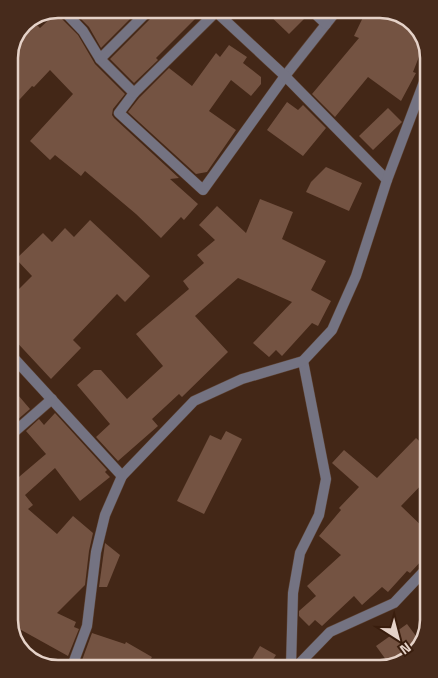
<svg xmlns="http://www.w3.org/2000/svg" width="438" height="678" viewBox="0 0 438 678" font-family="'Titillium Web',sans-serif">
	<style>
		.building { fill: #745342 }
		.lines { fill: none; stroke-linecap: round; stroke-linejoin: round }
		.minor-casing { stroke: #5d4233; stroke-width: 11 }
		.minor { stroke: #747382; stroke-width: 10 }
		.rim { fill: none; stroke: #e5d2c8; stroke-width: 2.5 }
	</style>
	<rect width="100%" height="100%" fill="#432717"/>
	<!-- building -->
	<g class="building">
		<path d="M71,9H140L101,48L89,27Z"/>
		<path d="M157,9H189L197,17L156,58L158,60L134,83L110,59L155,14Z"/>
		<path d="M263,9H296L305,18L289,34Z"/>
		<path d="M367,9H384L398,14L396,19L417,28L424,36V44L413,72L416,73L401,101L368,77L335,117L312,94L359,38L354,36Z"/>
		<path d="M56,13L78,35L95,64L125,94L113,109L112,115L114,118L179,178L170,179L198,204L184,220L181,217L161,238L136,214L85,171L81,176L55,155L50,160L30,141L73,94L50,70L34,87L32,86L9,111V54L25,21L31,19L40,28Z"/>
		<path d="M229,45L247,57L243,63L261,77V84L251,96L231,80L209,111L236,130L207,172L196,174L128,112L139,98L169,68L192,86L216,53L220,57Z"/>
		<path d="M287,102L298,110L303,105L326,128L303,156L267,130Z"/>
		<path d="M388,108L402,122L373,150L359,136Z"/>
		<path d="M326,167L362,183L349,211L306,192L311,182Z"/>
		<path d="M260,199L293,212L282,239L326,261L311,290L331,301L318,326L312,323L282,356L276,350L269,357L253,343L292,302L238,278L195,316L228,352L182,397L179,394L152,419L158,426L118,461L96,437L110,424L77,385L94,370H101L127,399L163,366L136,334L189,289L183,281L204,263L197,255L215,240L199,225L217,206L246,233Z"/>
		<path d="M90,220L150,276L125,302L117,294L73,340L81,348L51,379L11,336V297L32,276L16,259L43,233L52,242L65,228L74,237Z"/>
		<path d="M12,388L30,409L16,421L12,416Z"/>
		<path d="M55,413L107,470L105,472L110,477L80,501L55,468L25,495L33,505L28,509L57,534L73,516L93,533L89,551L85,585L57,613L76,622L74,627L79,629L68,656L14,626L13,529L19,522L16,519L13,522V481V482L46,454L26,431L39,419L44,425Z"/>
		<path d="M226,431L242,439L204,514L177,501L210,435L221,440Z"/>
		<path d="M416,438L428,449V478L401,506L428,532V545L420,554L424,558L410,573L407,571L388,592L382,587L362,605L354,596L322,626L315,620L309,626L299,616V611L316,596L307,586L341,555L319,536L341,510L339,508L359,487L332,463L344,450L377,478Z"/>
		<path d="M105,543L120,555L107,587H99Z"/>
		<path d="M407,624L422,644L421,647L401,664H389L376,646Z"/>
		<path d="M92,633L125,644L126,642L152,657L145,668L91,669L81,663Z"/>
		<path d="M260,646L276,655L269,666H248Z"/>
	</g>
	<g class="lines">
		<!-- minor casing -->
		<g class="minor-casing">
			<g id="minor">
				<path d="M62,9L83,31L100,59L134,93L119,113L203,190L285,76L338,9"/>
				<path d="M213,9L285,76L387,180"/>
				<path d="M310,9L326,24"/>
				<path d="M100,59L150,9"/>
				<path d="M134,93L216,12"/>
				<path d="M11,355L122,476"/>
				<path d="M12,434L52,399"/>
				<path d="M291,666L293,593L300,553L319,515L326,479L303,361"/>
				<path d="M297,666L330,632L394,603L429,566"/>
				<path d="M71,669L87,626L96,552L105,515L122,476L194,401L242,379L303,361L332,330L356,276L387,180L424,82"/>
			</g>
		</g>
		<!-- minor -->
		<use href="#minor" class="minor"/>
	</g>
	<!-- crop -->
	<path d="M0 0H438V678H0ZM58 18H380A40 40 0 0 1 420 58V620A40 40 0 0 1 380 660H58A40 40 0 0 1 18 620V58A40 40 0 0 1 58 18Z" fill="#472b1c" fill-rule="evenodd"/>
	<path class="rim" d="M58 18H380A40 40 0 0 1 420 58V620A40 40 0 0 1 380 660H58A40 40 0 0 1 18 620V58A40 40 0 0 1 58 18Z"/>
	<!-- north arrow -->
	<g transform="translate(398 638) rotate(144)" stroke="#391d0d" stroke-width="4" paint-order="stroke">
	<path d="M0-4L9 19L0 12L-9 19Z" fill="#e5d2c8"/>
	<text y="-8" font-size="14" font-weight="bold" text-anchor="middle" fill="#e5d2c8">N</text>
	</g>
</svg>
